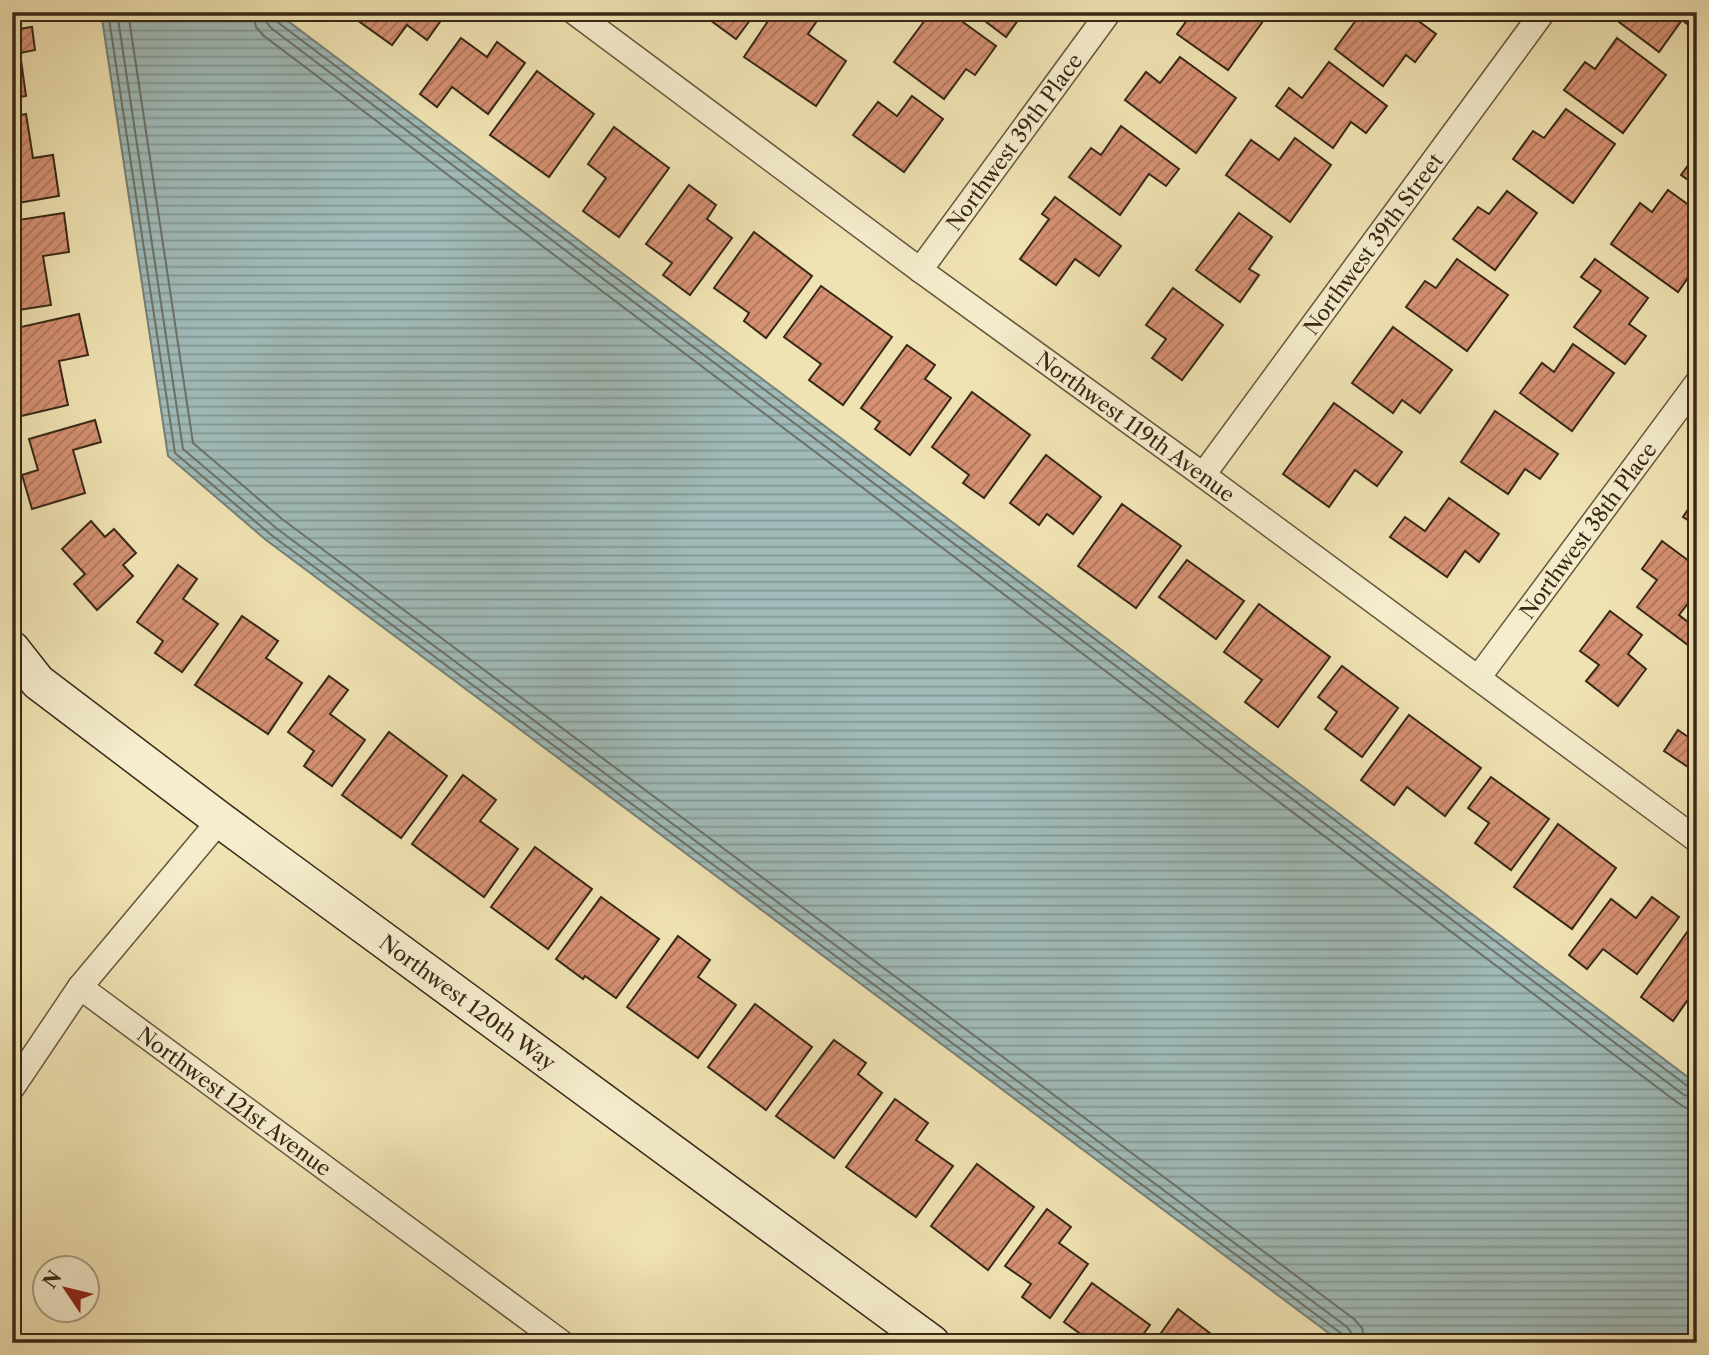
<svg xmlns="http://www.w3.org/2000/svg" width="1709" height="1355" viewBox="0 0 1709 1355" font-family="'Libre Caslon Text',serif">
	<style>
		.water { fill: url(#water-rules); stroke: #768078; stroke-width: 2 }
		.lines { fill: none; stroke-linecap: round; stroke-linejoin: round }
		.shore { stroke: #6c7268; stroke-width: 2 }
		.building { fill: url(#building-hatch); stroke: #372816; stroke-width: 2 }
		.street-casing { stroke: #65573d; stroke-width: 27 }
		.secondary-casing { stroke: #372816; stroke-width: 38 }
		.street { stroke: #f5edce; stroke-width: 24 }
		.secondary { stroke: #f5edce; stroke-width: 35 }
		.labels { text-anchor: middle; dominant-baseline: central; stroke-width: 5; stroke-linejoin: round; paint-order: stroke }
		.street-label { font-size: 21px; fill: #372816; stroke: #f5edce }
	</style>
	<defs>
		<pattern id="water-rules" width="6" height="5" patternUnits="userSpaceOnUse" patternTransform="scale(1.75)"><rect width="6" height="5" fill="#a0bbb9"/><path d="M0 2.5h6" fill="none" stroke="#839895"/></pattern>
		<pattern id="building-hatch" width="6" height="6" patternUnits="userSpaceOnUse" patternTransform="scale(1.75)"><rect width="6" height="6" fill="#d69173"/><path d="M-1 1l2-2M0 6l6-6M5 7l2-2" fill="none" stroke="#ae765d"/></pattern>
	</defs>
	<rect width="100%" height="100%" fill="#f0e3b3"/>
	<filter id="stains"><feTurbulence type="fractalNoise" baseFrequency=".00286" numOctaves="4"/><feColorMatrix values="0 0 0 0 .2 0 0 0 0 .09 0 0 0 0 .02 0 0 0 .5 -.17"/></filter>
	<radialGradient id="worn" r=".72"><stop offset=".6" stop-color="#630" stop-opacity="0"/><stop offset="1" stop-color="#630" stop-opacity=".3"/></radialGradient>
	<!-- water -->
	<path class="water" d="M101,12H276L1697,1084V1343H1342L266,540L168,456Z"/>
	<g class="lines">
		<!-- shore -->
		<g class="shore">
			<path d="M108,12L175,453L270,534L1342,1334L1345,1338L1346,1343"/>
			<path d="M117,12L183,449L276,528L1347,1327L1353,1335L1354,1343"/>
			<path d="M128,12L193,443L282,519L1354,1319L1362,1328L1365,1343"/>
			<path d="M253,12L256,27L264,36L1678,1103L1686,1108L1697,1109"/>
			<path d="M264,12L265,20L271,28L1684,1095L1697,1098"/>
			<path d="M273,12V17L276,21L1690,1088L1697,1089"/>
		</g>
	</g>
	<!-- building -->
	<g class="building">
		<path d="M363,12H447L427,40L407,25L392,45L357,20Z"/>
		<path d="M699,12H756L736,39Z"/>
		<path d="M774,12H823L808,34L846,61L816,106L744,57Z"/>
		<path d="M931,12H949L996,46L975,75L966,69L944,99L894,62Z"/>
		<path d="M973,12H1024L1006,37Z"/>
		<path d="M1193,12H1260L1266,17L1228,70L1177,34Z"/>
		<path d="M1362,12H1406L1436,34L1415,62L1406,55L1383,86L1335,49Z"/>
		<path d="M1626,12H1697V19L1691,27L1682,20L1659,52L1619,22Z"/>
		<path d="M32,27L35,50L20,53L26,96L12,98V30Z"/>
		<path d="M461,38L487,57L497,42L525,63L488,114L452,87L437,107L420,94Z"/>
		<path d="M1617,38L1666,75L1623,133L1564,90L1585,62L1595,69Z"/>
		<path d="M1180,57L1236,98L1196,153L1125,100L1146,72L1160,83Z"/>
		<path d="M1329,62L1387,106L1366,133L1351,122L1333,148L1276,106L1289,88L1302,98Z"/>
		<path d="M537,71L594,114L549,177L490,135Z"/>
		<path d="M912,96L943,119L904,172L853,135L878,102L897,116Z"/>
		<path d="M1566,109L1615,144L1573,203L1513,159L1533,131L1544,138Z"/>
		<path d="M26,114L33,158L53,155L59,196L12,204V117Z"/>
		<path d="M1121,126L1179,169L1166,186L1149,174L1120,215L1069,177L1091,148L1101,155Z"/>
		<path d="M614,127L669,168L619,237L583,211L606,178L588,164Z"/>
		<path d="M1295,138L1331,165L1290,222L1226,175L1251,140L1279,160Z"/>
		<path d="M1697,153V186L1681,175Z"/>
		<path d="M689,185L716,205L707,219L732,238L690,295L663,275L672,263L646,244Z"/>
		<path d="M1668,190L1697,211V247L1688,260L1696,266L1678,292L1611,244L1640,203L1652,212Z"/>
		<path d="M1507,191L1537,213L1495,270L1453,239L1478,207L1489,214Z"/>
		<path d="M1055,197L1121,246L1099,276L1075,259L1056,285L1020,259L1049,219L1042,214Z"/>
		<path d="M64,213L69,252L43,256L51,305L12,311V221Z"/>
		<path d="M1239,213L1272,237L1249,269L1259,275L1240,302L1196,270Z"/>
		<path d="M754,232L812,276L766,338L744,321L749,313L714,288Z"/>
		<path d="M1457,259L1508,295L1467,351L1406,307L1425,281L1436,288Z"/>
		<path d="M1595,259L1648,298L1629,324L1646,336L1625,364L1574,327L1601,291L1581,277Z"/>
		<path d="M821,286L892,337L843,405L809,380L821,364L784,337Z"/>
		<path d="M1173,288L1223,325L1182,380L1152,358L1166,339L1146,325Z"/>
		<path d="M79,314L88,355L59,361L68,405L13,418L12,329Z"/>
		<path d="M1393,327L1452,370L1420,413L1402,400L1393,413L1352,383Z"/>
		<path d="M1573,344L1614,373L1572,431L1520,393L1542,363L1554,372Z"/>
		<path d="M907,345L935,365L925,379L951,398L910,455L875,429L880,422L861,408Z"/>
		<path d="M972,392L1030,435L984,498L963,483L969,475L932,447Z"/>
		<path d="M1334,403L1402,452L1377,486L1355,470L1329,507L1283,474Z"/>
		<path d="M1495,411L1558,454L1540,479L1525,469L1508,494L1461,462Z"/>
		<path d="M95,420L101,442L73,450L85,493L32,509L22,475L38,470L29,439Z"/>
		<path d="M1046,455L1101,497L1073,534L1047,514L1039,525L1010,503Z"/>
		<path d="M1697,496V526L1683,517Z"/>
		<path d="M1449,498L1499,534L1479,562L1465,551L1447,577L1390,537L1405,517L1425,531Z"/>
		<path d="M1122,504L1181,546L1136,608L1078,566Z"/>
		<path d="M91,521L105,537L114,529L136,553L123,565L133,576L97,610L74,584L85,574L62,549Z"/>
		<path d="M1662,541L1697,567V592L1679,615L1697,629V641L1692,648L1637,607L1657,580L1642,569Z"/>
		<path d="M1187,560L1244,601L1216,639L1159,597Z"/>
		<path d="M178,565L197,579L183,599L218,624L182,672L155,653L163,641L137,622Z"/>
		<path d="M1259,604L1330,657L1278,727L1245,702L1262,680L1224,652Z"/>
		<path d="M1610,611L1642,635L1628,654L1646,669L1618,706L1586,681L1599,665L1580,651Z"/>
		<path d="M242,616L278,641L266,658L302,683L268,734L195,685Z"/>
		<path d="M1342,666L1398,708L1362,757L1325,729L1337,712L1318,697Z"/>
		<path d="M329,676L348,690L330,714L365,740L332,786L304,766L314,751L288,732Z"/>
		<path d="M1409,715L1481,768L1445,816L1407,787L1394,805L1361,780Z"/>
		<path d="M1678,730L1697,743V773L1664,751Z"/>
		<path d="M389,732L447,776L401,838L342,795Z"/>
		<path d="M463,775L496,800L480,821L518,849L484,897L412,844Z"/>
		<path d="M1491,777L1549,819L1511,870L1475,843L1489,823L1468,808Z"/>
		<path d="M1558,824L1616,868L1572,929L1514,887Z"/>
		<path d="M535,847L592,889L548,949L491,907Z"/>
		<path d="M601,897L659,939L616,998L585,976L583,979L556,959Z"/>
		<path d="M1652,897L1679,917L1637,974L1603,949L1587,969L1569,955L1611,899L1636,918Z"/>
		<path d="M1690,928L1697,932V1008L1687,1001L1673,1021L1641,997Z"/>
		<path d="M678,936L710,960L698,977L736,1005L698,1058L627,1007Z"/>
		<path d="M755,1004L812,1047L766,1110L708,1067Z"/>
		<path d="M834,1040L866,1063L858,1074L882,1093L834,1158L776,1116Z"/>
		<path d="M895,1099L928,1123L916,1140L953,1166L916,1217L846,1167Z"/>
		<path d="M977,1164L1034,1207L988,1270L931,1226Z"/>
		<path d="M1047,1209L1071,1227L1059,1243L1088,1264L1050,1318L1022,1297L1031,1284L1005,1266Z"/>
		<path d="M1092,1283L1150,1325L1137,1343H1093L1064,1322Z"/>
		<path d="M1178,1309L1223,1343H1154Z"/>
	</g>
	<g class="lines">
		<!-- street casing -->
		<g class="street-casing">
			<g id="street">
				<path id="s1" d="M574,12L920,270L1203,475L1697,840"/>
				<path id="s2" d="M920,270L1109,12"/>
				<path id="s3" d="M1203,475L1543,12"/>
				<path id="s4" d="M1478,678L1697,383"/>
				<path id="s5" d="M220,820L80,987L562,1343"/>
				<path d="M12,1088L80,987"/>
			</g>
		</g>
		<!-- secondary casing -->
		<g class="secondary-casing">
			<g id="secondary">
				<path id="s6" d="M12,649L38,682L220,820L932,1343"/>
			</g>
		</g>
		<!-- street -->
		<use href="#street" class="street"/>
		<!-- secondary -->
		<use href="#secondary" class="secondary"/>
	</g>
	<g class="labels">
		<!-- street labels -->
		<g class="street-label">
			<text stroke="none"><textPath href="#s2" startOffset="159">Northwest 39th Place</textPath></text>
			<text stroke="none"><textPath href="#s3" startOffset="287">Northwest 39th Street</textPath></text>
			<text stroke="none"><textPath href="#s1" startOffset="698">Northwest 119th Avenue</textPath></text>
			<text stroke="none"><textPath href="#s4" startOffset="184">Northwest 38th Place</textPath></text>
			<text stroke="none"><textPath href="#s6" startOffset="578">Northwest 120th Way</textPath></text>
			<text stroke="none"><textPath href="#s5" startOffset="410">Northwest 121st Avenue</textPath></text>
		</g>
	</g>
	<!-- margin -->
	<rect width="1709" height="1355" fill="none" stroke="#f0e3b3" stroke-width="42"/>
	<rect x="14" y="14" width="1681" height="1327" fill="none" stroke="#372816" stroke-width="3.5"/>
	<rect x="21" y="21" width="1667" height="1313" fill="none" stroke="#372816" stroke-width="2"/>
	<!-- north arrow -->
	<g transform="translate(66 1289) rotate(305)"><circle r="33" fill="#f5edce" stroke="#a99e84" stroke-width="2"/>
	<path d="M0-5L12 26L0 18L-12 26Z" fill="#8f2418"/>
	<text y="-10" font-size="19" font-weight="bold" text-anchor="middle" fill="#372816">N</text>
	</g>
	<rect width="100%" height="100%" filter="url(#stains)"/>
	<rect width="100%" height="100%" fill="url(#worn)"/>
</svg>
